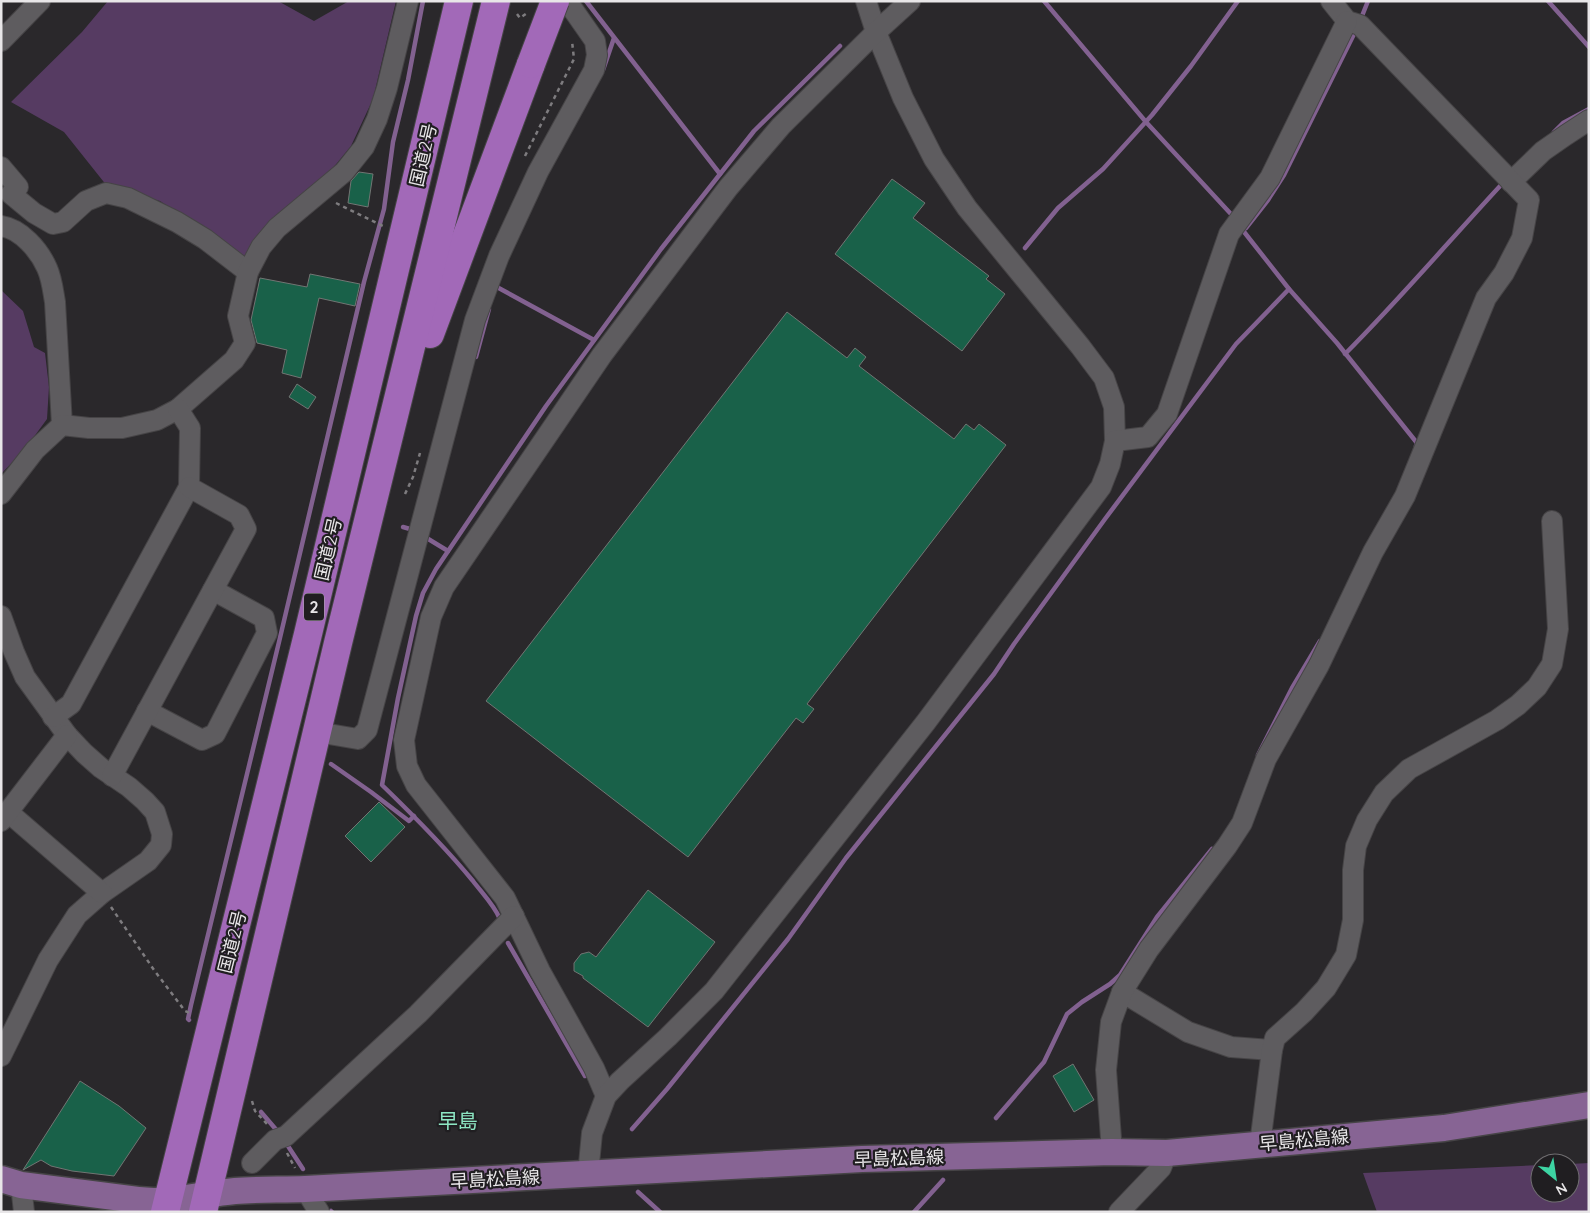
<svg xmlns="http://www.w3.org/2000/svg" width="1590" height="1213" viewBox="0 0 1590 1213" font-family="Quicksand,'Noto Sans JP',sans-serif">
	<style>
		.green { fill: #563b62 }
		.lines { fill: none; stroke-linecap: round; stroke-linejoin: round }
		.stream { stroke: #826190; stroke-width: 4.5 }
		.building { fill: #196149; stroke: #717573 }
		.minor-casing { stroke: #464446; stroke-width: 22 }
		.major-casing { stroke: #464446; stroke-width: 29 }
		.highway-casing { stroke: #464446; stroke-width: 30 }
		.path { stroke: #7e7c7f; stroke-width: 2.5; stroke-dasharray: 4 4; stroke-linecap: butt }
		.minor { stroke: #5e5c5f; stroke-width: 20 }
		.major { stroke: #876494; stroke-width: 26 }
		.highway { stroke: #a269b8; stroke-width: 28 }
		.highway-bridge-casing { stroke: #464446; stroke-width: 30; stroke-linecap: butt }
		.highway-bridge { stroke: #a269b8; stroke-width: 28 }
		.labels { text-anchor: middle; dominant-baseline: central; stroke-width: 4.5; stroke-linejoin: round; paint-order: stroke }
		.shield { fill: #201e21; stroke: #acaaac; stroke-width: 1 }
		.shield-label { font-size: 16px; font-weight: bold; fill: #e8e6e8 }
		.street-label { font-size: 18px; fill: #e8e6e8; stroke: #201e21 }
		.quarter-label { font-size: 20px; fill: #8de6c3; stroke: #201e21 }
	</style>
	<rect width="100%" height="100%" fill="#2a282b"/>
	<!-- green -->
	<g class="green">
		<path d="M108,1H278L314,21L349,1H396L373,99L351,146L333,168L275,222L244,259L160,201L107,186L64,132L11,102L82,32Z"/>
		<path d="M1,290L23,311L34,347L45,353L49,387L47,419L25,449L1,474Z"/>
		<path d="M1589,1163V1212H1377L1363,1173L1540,1165V1193H1570V1164Z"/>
	</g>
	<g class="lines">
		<!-- stream -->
		<g class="stream">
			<path d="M586,1L720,174"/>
			<path d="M1044,1L1146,122L1230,213"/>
			<path d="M1548,1L1589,47"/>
			<path d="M1360,21L1368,1"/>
			<path d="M603,70L614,38"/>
			<path d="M1554,132L1563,123L1589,109"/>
			<path d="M1241,228L1289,289L1337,343L1417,443L1416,446"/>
			<path d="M1246,228L1268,200L1284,175L1356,30"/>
			<path d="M1025,248L1058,208L1103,169L1152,115L1191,66L1238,1"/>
			<path d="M495,286L594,340"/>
			<path d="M1345,354C1399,300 1449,241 1501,185"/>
			<path d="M476,357L489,309"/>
			<path d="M403,527L410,529"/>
			<path d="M425,537L448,551"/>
			<path d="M1258,755L1292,688L1320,641"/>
			<path d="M331,764L371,792L409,821L414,816"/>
			<path d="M500,919C494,905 482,893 473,881C445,847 414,816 382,785L398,698L416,616L423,593L436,569L546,406L661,249L754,131L840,46"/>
			<path d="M508,943L585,1076"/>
			<path d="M189,1020L188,1019L191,1005L279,642L364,282L384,209L393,142L408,80L423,1"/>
			<path d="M261,1112L279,1133"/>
			<path d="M996,1118L1044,1062L1067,1014L1082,1002L1110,984L1120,975L1157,917L1212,849"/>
			<path d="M632,1129L667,1089L788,939L846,858L994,674L1014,644L1105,519L1236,344L1289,289"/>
			<path d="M286,1143L303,1169"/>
			<path d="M638,1192L660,1212"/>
			<path d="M331,1211L332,1212"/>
			<path d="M914,1212L943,1180"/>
		</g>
	</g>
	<!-- building -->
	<g class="building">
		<path d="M359,172L373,174L368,207L348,203L351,181Z"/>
		<path d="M892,179L925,203L913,218L989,276L986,279L1005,294L962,351L835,254Z"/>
		<path d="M310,274L360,284L355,306L319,298L301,378L282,373L287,350L257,343L251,320L260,278L307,287Z"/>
		<path d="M787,312L847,358L855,348L866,357L859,366L954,439L966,424L974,430L979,424L1006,445L807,704L814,709L803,723L796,718L688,857L486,701Z"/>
		<path d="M297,384L316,397L308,409L289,397Z"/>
		<path d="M379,802L405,827L371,862L345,836Z"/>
		<path d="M648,890L715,942L648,1027L583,978V976L574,971V963L581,954L589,952L596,957Z"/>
		<path d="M1073,1064L1094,1100L1074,1112L1053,1076Z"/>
		<path d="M80,1081L119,1106L146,1128L114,1176L72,1171L51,1166L41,1160L23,1170Z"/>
	</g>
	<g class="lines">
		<!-- minor casing -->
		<g class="minor-casing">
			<g id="minor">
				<path d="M866,1L876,32L903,98L934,159L967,208L1080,346L1104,378L1114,407L1115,441"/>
				<path d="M1,41L40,1"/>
				<path d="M1,167L18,187L11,194L34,213L53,224L63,222L86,201L106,193L128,198L177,222L205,239L248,272"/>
				<path d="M1511,182L1543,151L1566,135L1589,120"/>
				<path d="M1,226C21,229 39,250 47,268C52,279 53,291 55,302L62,425"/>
				<path d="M1,494L35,450L62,425L89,428H122L157,420L178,409L234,360L245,343L238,316L248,272L261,247L277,228L344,172L364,147L377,119L387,88L408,1"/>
				<path d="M1,616L14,652L25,677L67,735L84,753L101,768L129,787L145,801L155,812L162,834L161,845L148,861L102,893L77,915L48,960L1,1056"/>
				<path d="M147,711L202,740L215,734L267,633L264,618L213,590"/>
				<path d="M53,717L71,704L189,487L190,428L178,409"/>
				<path d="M317,732L358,739L367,730L475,320L499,256L538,172L594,70L597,55L595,41L567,1"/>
				<path d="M112,776L246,529L239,515L189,487"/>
				<path d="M8,812L102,893"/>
				<path d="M1,821L67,735"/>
				<path d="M1122,992L1188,1032L1231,1047L1272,1050"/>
				<path d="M606,1096L594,1068L540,971L505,898L416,785L407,766L404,740L431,617L444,587L602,355L728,188L781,126L876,32L910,1"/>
				<path d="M1260,1144L1272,1050L1275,1038L1304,1012L1326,988L1346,955L1353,920V870L1356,846L1367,820L1384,793L1409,769L1497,720L1518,705L1537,687L1552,664L1558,629L1552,521"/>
				<path d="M1112,1152L1106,1070L1111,1022L1122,992L1149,949L1227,846L1242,823L1266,759L1319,665L1373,552L1405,496L1486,298L1504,273L1522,238L1529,200L1360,25L1347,21L1331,1"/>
				<path d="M252,1163L275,1140L286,1136L418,1014L514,916"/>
				<path d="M588,1174L592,1133L606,1096L620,1081L668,1037L714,991L926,722L1101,487L1110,464L1115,441L1148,437L1167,414L1229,234L1270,178L1347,21"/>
				<path d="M21,1185L24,1212"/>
				<path d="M305,1189L319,1212"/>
				<path d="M1119,1212L1161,1168L1167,1153"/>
			</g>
		</g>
		<!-- major casing -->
		<g class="major-casing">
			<path id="major" d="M1,1179L21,1185L138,1200C171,1204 202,1194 235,1191C258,1189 282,1190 305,1189L862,1159L1112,1152L1167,1153L1444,1128L1589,1105"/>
		</g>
		<!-- highway casing -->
		<g class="highway-casing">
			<g id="highway">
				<path d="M430,334L531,64"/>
				<path d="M165,1212L308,634L459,1"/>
				<path d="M203,1212L338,643L496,1"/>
			</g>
		</g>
		<!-- path -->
		<g class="path">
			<path d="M517,14L520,18L527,13"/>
			<path d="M525,156L574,59L572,41"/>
			<path d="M336,203L383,226"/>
			<path d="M405,494L413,477L420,453"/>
			<path d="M111,907L154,970L185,1011L192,1014"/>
			<path d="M252,1101L255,1111L267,1124"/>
			<path d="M287,1153L295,1168"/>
		</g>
		<!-- minor -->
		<use href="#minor" class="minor"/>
		<!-- major -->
		<use href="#major" class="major"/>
		<!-- highway -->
		<use href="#highway" class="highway"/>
		<!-- highway-bridge casing -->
		<g class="highway-bridge-casing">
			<path id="highway-bridge" d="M531,64L555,1"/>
		</g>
		<!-- highway-bridge -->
		<use href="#highway-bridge" class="highway-bridge"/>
	</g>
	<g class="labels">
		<!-- shield labels -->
		<rect class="shield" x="304" y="593.5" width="20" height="27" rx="4"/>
		<g class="shield-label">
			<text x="314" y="607">2</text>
		</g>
		<!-- street labels -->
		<g class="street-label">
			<text transform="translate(423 155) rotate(-77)">国道2号</text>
			<text transform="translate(328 549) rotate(-77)">国道2号</text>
			<text transform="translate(232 942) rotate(-76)">国道2号</text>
			<text transform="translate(1304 1140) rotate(-5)">早島松島線</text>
			<text transform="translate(899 1158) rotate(-2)">早島松島線</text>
			<text transform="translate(495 1179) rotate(-3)">早島松島線</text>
		</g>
		<!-- quarter labels -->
		<g class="quarter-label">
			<text x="458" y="1120">早島</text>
		</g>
	</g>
	<!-- border -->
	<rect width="1590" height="1213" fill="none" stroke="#e8e6e8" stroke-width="5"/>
	<!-- north arrow -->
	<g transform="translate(1555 1178) rotate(150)"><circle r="24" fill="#201e21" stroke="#706e71"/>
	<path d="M0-4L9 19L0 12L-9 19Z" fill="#3dd4a3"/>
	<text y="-8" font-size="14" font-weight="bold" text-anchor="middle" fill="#e8e6e8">N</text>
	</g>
</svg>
